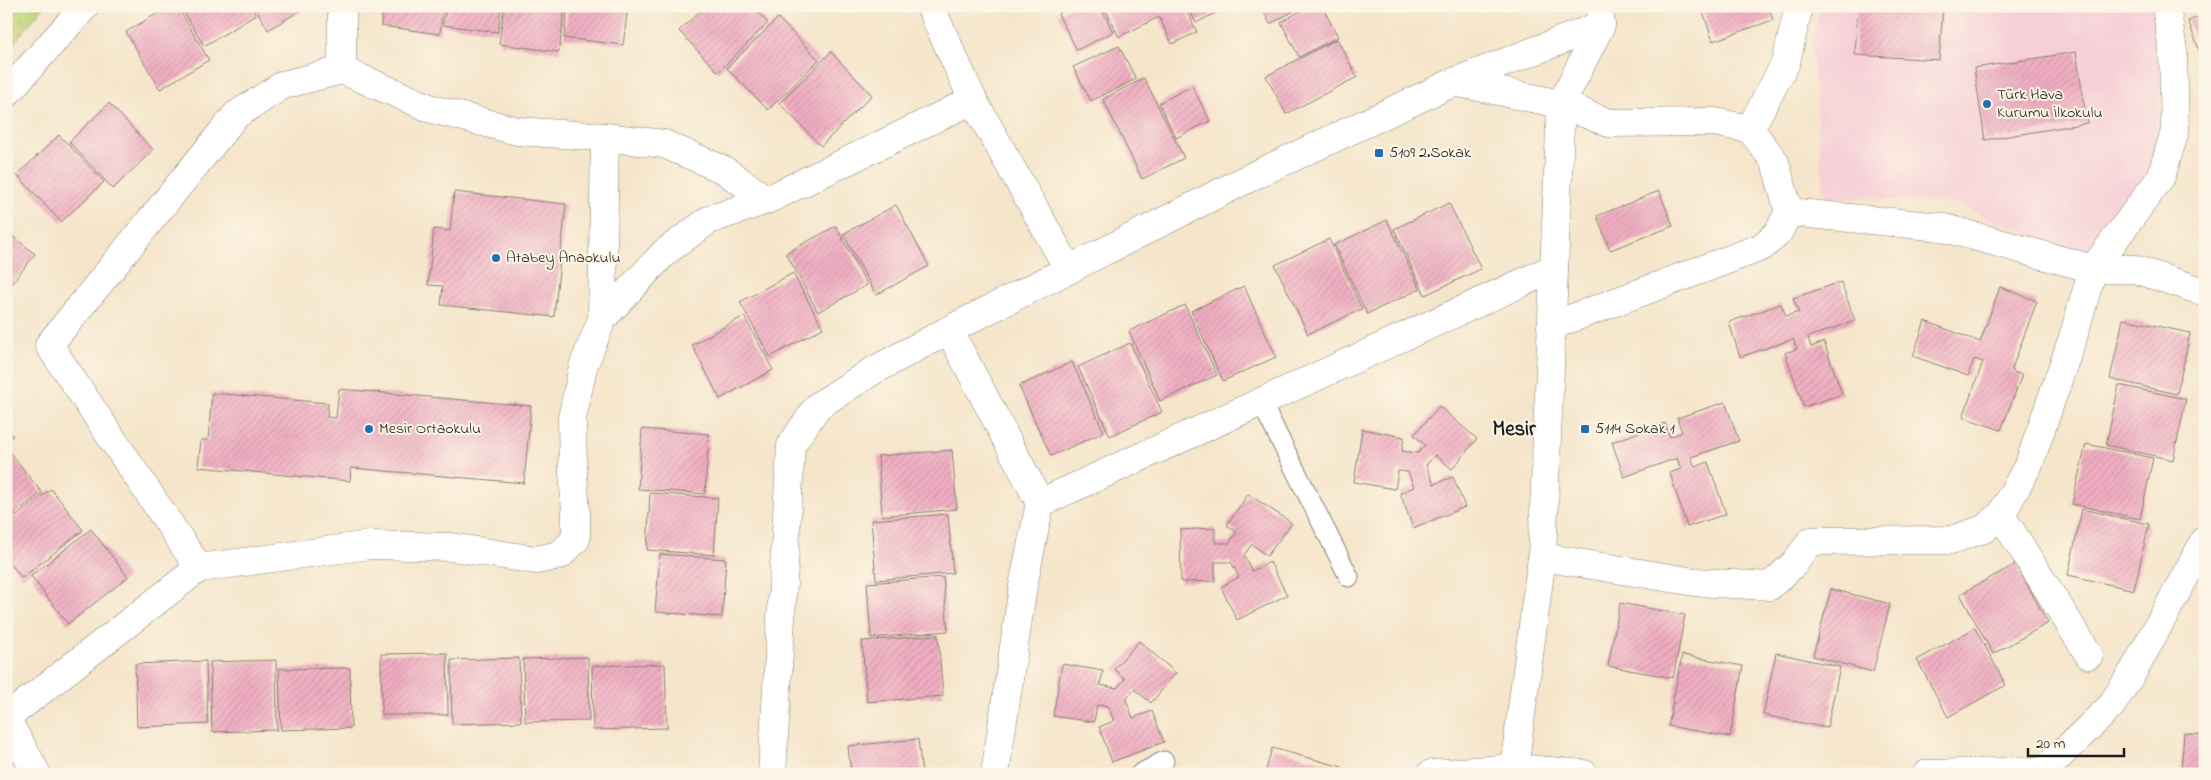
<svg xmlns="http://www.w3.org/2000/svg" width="2211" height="780" viewBox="0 0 2211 780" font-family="'Indie Flower',sans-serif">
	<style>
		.built { fill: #f6cfd7 }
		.park { fill: url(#park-tufts); stroke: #6e784a }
		.building { fill: url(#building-hatch) }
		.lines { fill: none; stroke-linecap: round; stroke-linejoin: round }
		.lane-casing { stroke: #888073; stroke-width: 21 }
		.street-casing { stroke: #888073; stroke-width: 29 }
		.lane { stroke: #fff; stroke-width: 19 }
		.street { stroke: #fff; stroke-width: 28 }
		.poi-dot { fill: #1f6fb2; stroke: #fcf5e5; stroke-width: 2 }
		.labels { text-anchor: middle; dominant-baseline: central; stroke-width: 4; stroke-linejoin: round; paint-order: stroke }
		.poi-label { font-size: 16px; fill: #1c1c1c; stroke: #fcf5e5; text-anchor: start }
		.district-label { font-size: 21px; font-weight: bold; fill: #1c1c1c; stroke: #fcf5e5 }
	</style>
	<defs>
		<pattern id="park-tufts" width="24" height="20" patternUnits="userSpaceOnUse" patternTransform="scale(1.25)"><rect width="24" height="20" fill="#c0d477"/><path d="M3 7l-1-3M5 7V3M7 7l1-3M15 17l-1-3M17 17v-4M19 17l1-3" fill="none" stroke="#a4b566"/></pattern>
		<pattern id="building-hatch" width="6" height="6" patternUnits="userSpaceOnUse" patternTransform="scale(1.25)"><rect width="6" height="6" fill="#f0aec2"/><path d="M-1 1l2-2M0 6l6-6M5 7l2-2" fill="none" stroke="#cd95a6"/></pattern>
	</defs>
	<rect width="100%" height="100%" fill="#fcf5e5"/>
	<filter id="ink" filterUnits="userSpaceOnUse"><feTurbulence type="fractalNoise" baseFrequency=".02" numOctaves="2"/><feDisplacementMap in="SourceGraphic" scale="10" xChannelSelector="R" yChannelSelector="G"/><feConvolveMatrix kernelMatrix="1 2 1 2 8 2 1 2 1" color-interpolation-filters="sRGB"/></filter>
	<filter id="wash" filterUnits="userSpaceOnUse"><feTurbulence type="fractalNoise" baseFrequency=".0096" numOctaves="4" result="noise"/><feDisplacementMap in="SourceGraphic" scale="20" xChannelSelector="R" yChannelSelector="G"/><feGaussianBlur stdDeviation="1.12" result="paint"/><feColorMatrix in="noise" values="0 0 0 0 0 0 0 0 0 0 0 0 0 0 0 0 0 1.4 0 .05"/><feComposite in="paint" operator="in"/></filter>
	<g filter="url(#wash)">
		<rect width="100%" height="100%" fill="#f5e5ca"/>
		<!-- built -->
		<path class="built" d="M1821,6H2156L2163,35L2154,169L2087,260L1956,204L1824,196L1811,39Z"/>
		<!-- park -->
		<path class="park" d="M6,6H44L6,52Z"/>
		<g id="blocks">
			<!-- building -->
			<g class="building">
				<path d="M170,6H177L209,60L160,89L126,32Z"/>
				<path d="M180,6H251L256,15L204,46Z"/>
				<path d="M254,6H308L268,30Z"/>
				<path d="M383,6H443L440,34L381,26Z"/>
				<path d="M446,6H501L498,32L443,25Z"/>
				<path d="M504,6H565L559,52L499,44Z"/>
				<path d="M568,6H628L623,45L564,38Z"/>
				<path d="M705,6H752L768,23L718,72L679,31Z"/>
				<path d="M1072,6H1100L1113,32L1077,50L1058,14Z"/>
				<path d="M1103,6H1184L1197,32L1172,44L1159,17L1119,37Z"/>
				<path d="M1187,6H1229L1196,23Z"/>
				<path d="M1261,6H1303L1270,24Z"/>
				<path d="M1310,6H1322L1338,37L1299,57L1281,22Z"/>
				<path d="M1701,6H1768L1773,20L1713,41Z"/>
				<path d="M1858,6H1943L1939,60L1855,55Z"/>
				<path d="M2205,15V65L2188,21Z"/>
				<path d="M778,18L819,60L768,110L727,68Z"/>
				<path d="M1337,39L1357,77L1286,114L1266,76Z"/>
				<path d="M1119,46L1136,79L1091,101L1073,67Z"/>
				<path d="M831,52L872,95L821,146L779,103Z"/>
				<path d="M2076,52L2087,123L1985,140L1974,68Z"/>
				<path d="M1144,78L1184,158L1142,179L1103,99Z"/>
				<path d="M1192,86L1210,121L1176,138L1159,103Z"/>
				<path d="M109,103L153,150L113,189L69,142Z"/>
				<path d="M59,135L104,182L61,222L17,175Z"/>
				<path d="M1659,191L1673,226L1610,250L1597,216Z"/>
				<path d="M454,192L566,204L554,317L441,305L443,286L428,285L434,229L450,231Z"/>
				<path d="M1449,203L1481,269L1425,295L1394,229Z"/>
				<path d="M896,205L929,266L876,295L843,234Z"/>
				<path d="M1387,220L1420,289L1367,314L1334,245Z"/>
				<path d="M836,226L867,285L818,312L786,253Z"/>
				<path d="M6,231L35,254L6,291Z"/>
				<path d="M1329,239L1362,309L1308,334L1275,265Z"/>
				<path d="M793,273L823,328L770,357L740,302Z"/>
				<path d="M1841,282L1855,321L1808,337L1811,347L1824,342L1842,394L1804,407L1785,353L1797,349L1793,339L1740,357L1729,322L1781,304L1786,316L1799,312L1793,298Z"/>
				<path d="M1244,286L1276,357L1223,381L1191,311Z"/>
				<path d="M2000,287L2037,301L2011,371L2022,375L2001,430L1963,417L1983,362L1974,359L1968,376L1913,356L1925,321L1980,342Z"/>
				<path d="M1185,305L1217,375L1160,401L1129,331Z"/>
				<path d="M744,316L773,370L720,399L692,345Z"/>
				<path d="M2123,319L2190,333L2177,394L2110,379Z"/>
				<path d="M1130,343L1162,412L1110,436L1078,367Z"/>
				<path d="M1072,362L1104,432L1051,456L1019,386Z"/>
				<path d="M2119,385L2186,399L2173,460L2106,445Z"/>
				<path d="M339,389L531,406L524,483L351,468L350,481L198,467L201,440H208L212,393L328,403L327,417L336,418Z"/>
				<path d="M1725,402L1739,441L1691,457L1695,467L1708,462L1726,514L1687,527L1670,473L1681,469L1677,458L1624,477L1612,442L1665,423L1670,437L1682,432L1677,418Z"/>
				<path d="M1439,406L1477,439L1452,469L1435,455L1426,465L1434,484L1453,477L1465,507L1413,528L1400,493L1414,487L1408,472L1398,471L1395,489L1354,482L1362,429L1404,437L1402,451L1418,453L1425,445L1414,435Z"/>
				<path d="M6,428L13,436L6,441Z"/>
				<path d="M642,429L709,434L705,494L638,489Z"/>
				<path d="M2086,444L2153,458L2140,519L2072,504Z"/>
				<path d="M6,447L42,493L6,520Z"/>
				<path d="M952,450L957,509L882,516L878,456Z"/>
				<path d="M51,489L83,530L22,578L6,558V524Z"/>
				<path d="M650,493L718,498L714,555L647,550Z"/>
				<path d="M1248,494L1292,523L1267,556L1252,544L1244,555L1252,571L1270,562L1287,595L1237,620L1221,587L1239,577L1231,562H1215V581L1181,582L1180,530L1215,528V543H1229L1237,532L1227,525Z"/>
				<path d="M2082,509L2149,524L2134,590L2068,575Z"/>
				<path d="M948,514L953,573L876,580L871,520Z"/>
				<path d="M91,529L128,577L68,624L31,576Z"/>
				<path d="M660,554L726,559L722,617L655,612Z"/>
				<path d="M2016,564L2048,623L1993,654L1960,594Z"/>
				<path d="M943,577L948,631L871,638L867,583Z"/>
				<path d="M1831,589L1890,604L1873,672L1813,656Z"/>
				<path d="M1620,603L1685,615L1673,678L1608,666Z"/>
				<path d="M1975,628L2006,685L1948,717L1917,660Z"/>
				<path d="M938,635L943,696L867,702L862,641Z"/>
				<path d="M1139,641L1176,673L1151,703L1134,689L1126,700L1133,718L1152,711L1164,742L1112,762L1099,727L1114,721L1108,706L1097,705L1094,722L1053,716L1062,664L1103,671L1100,685L1117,688L1125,679L1114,669Z"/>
				<path d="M447,653L448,715H382L381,654Z"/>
				<path d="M1776,653L1840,667L1827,728L1763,715Z"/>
				<path d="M1682,655L1743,666L1730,737L1668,726Z"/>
				<path d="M588,657L589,721L525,722L523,659Z"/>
				<path d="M519,658L521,722L452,724L451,660Z"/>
				<path d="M276,660L277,730L212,732L210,662Z"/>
				<path d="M206,661L208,724L137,727L135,664Z"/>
				<path d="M665,664L667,728L593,730L592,666Z"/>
				<path d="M350,668L351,728L281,730L279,669Z"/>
				<path d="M2184,733L2205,735V774H2181Z"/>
				<path d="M918,739L922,774H851L848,746Z"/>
				<path d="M1272,748L1342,767L1340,774H1265Z"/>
			</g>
		</g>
	</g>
	<g filter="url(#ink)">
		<use href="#blocks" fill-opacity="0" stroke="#888073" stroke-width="1"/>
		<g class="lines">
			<!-- lane casing -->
			<g class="lane-casing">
				<g id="lane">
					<path d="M1261,402L1349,577"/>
					<path d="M1140,774L1164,761"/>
				</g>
			</g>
			<!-- street casing -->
			<g class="street-casing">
				<g id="street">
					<path d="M342,6V70"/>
					<path d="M930,6L973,100L1069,270"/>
					<path d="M1454,82L1561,104L1609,123L1714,122L1750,129"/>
					<path d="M6,94L85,6"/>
					<path d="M767,200L724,170L664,144L605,137L517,131L432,109L342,70L283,85L236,115L49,345L199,568L370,545L451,547L536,560L560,555L576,539V512L573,473L572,418L583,367L602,319L665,252L709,220L767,200L973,100"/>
					<path d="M1789,212L1941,227L2093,269H2134L2205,292"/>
					<path d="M602,319L605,137"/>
					<path d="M1551,326L1762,247L1778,233L1789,212L1775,162L1750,129L1786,62L1799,6"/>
					<path d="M949,330L1040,503L1023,586L995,774"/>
					<path d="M1040,503L1554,268"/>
					<path d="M1542,557L1695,582L1770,586L1794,564L1811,541L1951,540L1984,529L2001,515"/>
					<path d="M2089,655L2001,515L2029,464L2073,337L2093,269L2161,177L2175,131L2173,51L2166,6"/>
					<path d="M6,718L199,568"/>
					<path d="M6,718L37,774"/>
					<path d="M1514,768L1542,557L1561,104L1601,25L1600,18"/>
					<path d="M772,774L791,445L818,406L871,372L949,330L1255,175L1454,82L1601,25"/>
					<path d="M1431,774L1514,768L1584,774"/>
					<path d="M1927,774L2044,771L2111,706L2134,670L2205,540"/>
				</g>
			</g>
			<!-- lane -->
			<use href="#lane" class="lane"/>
			<!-- street -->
			<use href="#street" class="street"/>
		</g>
	</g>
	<!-- markers -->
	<g class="poi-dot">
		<circle cx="1987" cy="104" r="5"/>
		<rect x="1374" y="148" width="10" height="10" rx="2.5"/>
		<circle cx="496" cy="258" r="5"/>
		<circle cx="369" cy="429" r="5"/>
		<rect x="1580" y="424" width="10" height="10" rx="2.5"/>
	</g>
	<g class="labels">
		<!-- poi labels -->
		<g class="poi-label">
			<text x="1997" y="95">Türk Hava<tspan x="1997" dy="18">Kurumu İlkokulu</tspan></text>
			<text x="1389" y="153">5109 2.Sokak</text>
			<text x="506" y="258">Atabey Anaokulu</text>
			<text x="379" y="429">Mesir Ortaokulu</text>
			<text x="1595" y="429">5114 Sokak 1</text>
		</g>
		<!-- district labels -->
		<g class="district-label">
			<text x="1514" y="430">Mesir</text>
		</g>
	</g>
	<!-- margin -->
	<rect width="2211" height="780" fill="none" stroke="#fcf5e5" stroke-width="25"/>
	<!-- scale -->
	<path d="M2028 748v8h96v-8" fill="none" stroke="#1c1c1c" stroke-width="2.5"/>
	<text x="2036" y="748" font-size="15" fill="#1c1c1c" stroke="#fcf5e5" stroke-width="4" paint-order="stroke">20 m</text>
</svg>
